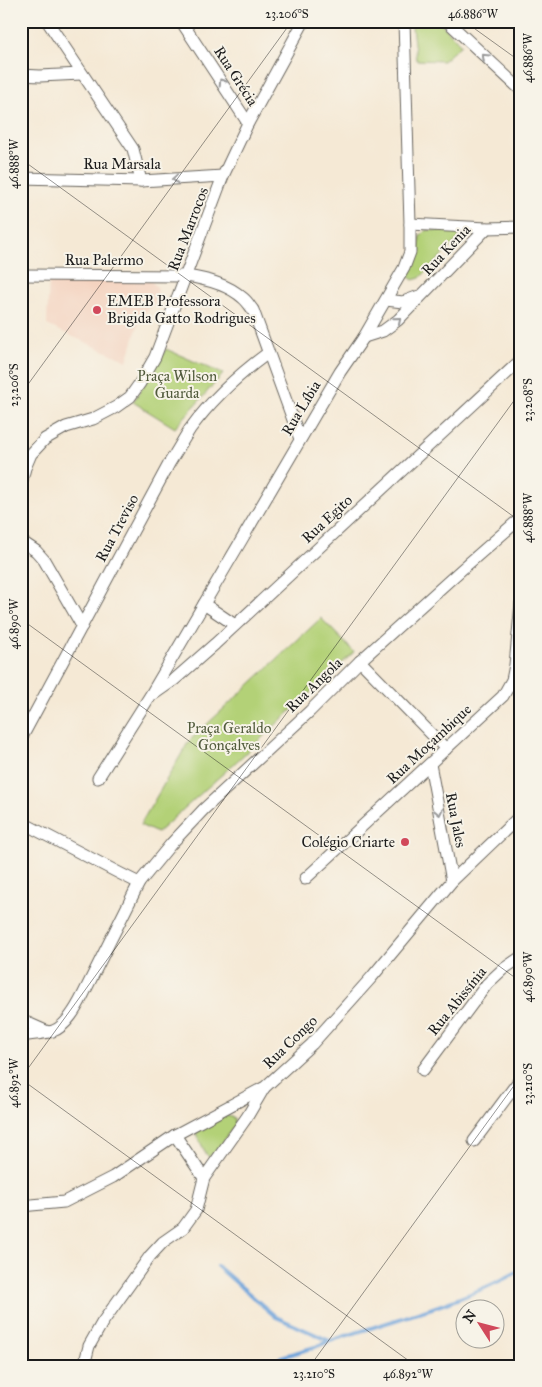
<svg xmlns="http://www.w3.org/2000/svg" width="542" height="1387" viewBox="0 0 542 1387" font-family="'IM FELL Great Primer',serif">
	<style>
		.built { fill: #f4d3c0 }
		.park { fill: #b3d177; stroke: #68764a }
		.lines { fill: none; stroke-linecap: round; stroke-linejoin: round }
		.stream { stroke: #6ca2da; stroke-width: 4 }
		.street-casing { stroke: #68645d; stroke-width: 13 }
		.street { stroke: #fff; stroke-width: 11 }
		.oneway { stroke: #999 }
		.ticks { fill: none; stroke: #1c1c1c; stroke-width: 1; stroke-opacity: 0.45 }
		.poi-dot { fill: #d1495b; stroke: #f7f3e8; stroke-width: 2 }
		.labels { text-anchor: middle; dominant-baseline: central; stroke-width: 4; stroke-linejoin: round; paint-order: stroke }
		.street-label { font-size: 15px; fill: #1c1c1c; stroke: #f7f3e8 }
		.poi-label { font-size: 15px; fill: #1c1c1c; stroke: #f7f3e8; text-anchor: start }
		.park-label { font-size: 15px; fill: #515b3c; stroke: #f7f3e8 }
		.neatline { fill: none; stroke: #1c1c1c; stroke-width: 2 }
		.ticks-label { font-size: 12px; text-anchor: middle; fill: #1c1c1c }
	</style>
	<rect width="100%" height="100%" fill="#f7f3e8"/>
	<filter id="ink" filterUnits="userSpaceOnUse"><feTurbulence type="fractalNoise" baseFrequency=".02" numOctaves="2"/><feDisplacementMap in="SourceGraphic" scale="10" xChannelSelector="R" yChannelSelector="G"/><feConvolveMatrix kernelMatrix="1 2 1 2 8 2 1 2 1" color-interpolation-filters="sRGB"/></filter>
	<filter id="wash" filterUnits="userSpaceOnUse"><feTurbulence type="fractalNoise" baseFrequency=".0096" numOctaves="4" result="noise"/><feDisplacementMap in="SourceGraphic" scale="20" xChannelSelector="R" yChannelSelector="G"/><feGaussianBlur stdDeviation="1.12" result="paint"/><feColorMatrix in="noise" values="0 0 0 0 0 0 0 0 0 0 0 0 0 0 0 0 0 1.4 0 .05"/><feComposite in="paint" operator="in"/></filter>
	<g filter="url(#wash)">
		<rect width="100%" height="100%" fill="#f5e9d5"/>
		<!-- built -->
		<path class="built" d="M49,277L150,280L158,288L155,301L140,319L127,361L47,325Z"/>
		<!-- park -->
		<g class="park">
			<path d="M414,21H439L461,45L443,61L416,60L412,27Z"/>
			<path d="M426,230L458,231L459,238L420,278L413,280L409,277L407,273C420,260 419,253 420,236Z"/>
			<path d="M166,349L223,374L175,428L133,402Z"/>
			<path d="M321,618L354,652L237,761L157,833L140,825L189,741Z"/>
			<path d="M225,1115L234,1118L235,1125L217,1150L209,1157L206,1154L196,1133L201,1127Z"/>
		</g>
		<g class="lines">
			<!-- stream -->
			<g class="stream">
				<path d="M217,1266L276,1317L330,1341"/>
				<path d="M272,1366L281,1357L315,1347L330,1341C394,1320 461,1303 521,1270"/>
			</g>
		</g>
	</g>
	<g filter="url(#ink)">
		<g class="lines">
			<!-- street casing -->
			<g class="street-casing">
				<g id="street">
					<path d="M47,21L133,149L141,181"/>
					<path d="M181,21L248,123"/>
					<path d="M447,21L521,90"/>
					<path d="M21,75L40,76L81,74"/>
					<path d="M21,178L141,181L223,176"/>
					<path d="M410,224L487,228L521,227"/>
					<path d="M21,275L186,276C206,279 228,284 243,298C247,301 250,306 253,310L300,439"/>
					<path d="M386,300L403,302L419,296"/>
					<path d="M364,337L383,331L398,320L487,228"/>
					<path d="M21,484L25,468L31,454L45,439L66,427L93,419L116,407L130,397L140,383L155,357L223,176L248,123L304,21"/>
					<path d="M21,541L36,551L44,560L82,626"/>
					<path d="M204,604L235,625"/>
					<path d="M360,661L446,749"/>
					<path d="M154,694L174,680L215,644L521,360"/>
					<path d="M21,739L170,462C177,451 183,440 190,429C212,399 238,375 268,353"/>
					<path d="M430,764L452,881"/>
					<path d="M98,778L150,696L340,372L364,337L404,268L410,252V224L404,21"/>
					<path d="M21,822L121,874L139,883"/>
					<path d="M305,879L503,696L512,680L515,665L521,603"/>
					<path d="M21,1020L48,1032"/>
					<path d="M21,1036C32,1034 43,1034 53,1031C67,1026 77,1007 83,995L139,883L171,844L204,809L310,711L360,661L461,570L515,523L521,521"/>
					<path d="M423,1070L487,984L502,970L521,957"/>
					<path d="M175,1135L204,1178"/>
					<path d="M474,1141L521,1078"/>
					<path d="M21,1206L64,1202L113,1177L175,1135L265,1087L312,1044L371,978L452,881L521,815"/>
					<path d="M84,1366L89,1346L102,1323L150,1256L163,1242L183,1228L196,1210L204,1178L247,1117L264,1088"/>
				</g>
			</g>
			<!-- street -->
			<use href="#street" class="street"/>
		</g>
		<!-- one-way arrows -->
		<defs><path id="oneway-chevron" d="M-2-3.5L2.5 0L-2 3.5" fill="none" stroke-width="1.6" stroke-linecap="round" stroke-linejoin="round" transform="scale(1.25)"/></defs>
		<g class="oneway">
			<use href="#oneway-chevron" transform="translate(485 57) rotate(-137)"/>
			<use href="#oneway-chevron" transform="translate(222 82) rotate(-123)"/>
			<use href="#oneway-chevron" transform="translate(175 179) rotate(177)"/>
			<use href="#oneway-chevron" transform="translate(398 320) rotate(-40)"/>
			<use href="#oneway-chevron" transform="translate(439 812) rotate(79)"/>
		</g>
	</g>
	<!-- ticks -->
	<path class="ticks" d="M464,21L521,62M21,159L521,522M21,394L292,21M21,619L521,982M21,1078L521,391M21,1079L416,1366M310,1366L521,1076"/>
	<!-- markers -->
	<g class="poi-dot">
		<circle cx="97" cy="310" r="5"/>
		<circle cx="405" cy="842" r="5"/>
	</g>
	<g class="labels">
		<!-- street labels -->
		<g class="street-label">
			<text transform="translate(236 76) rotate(57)">Rua Grécia</text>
			<text x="122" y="164">Rua Marsala</text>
			<text transform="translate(188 229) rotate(-69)">Rua Marrocos</text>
			<text transform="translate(446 250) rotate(-47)">Rua Kenia</text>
			<text x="104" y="260">Rua Palermo</text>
			<text transform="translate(301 408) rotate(-59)">Rua Líbia</text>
			<text transform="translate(327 519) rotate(-43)">Rua Egito</text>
			<text transform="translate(117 528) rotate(-62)">Rua Treviso</text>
			<text transform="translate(314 685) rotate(-44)">Rua Angola</text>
			<text transform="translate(429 744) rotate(-43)">Rua Moçambique</text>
			<text transform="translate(456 820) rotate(79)">Rua Jales</text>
			<text transform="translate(457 1001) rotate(-51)">Rua Abissínia</text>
			<text transform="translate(290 1042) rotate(-44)">Rua Congo</text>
		</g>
		<!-- poi labels -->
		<g class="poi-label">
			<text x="107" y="301">EMEB Professora<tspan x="107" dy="17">Brigida Gatto Rodrigues</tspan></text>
			<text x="395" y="842" text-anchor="end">Colégio Criarte</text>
		</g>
		<!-- park labels -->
		<g class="park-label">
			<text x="177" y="376">Praça Wilson<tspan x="177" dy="17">Guarda</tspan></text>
			<text x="229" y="728">Praça Geraldo<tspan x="229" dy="17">Gonçalves</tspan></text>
		</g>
	</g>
	<!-- margin -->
	<rect width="542" height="1387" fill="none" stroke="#f7f3e8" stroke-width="55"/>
	<!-- north arrow -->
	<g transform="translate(480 1324) rotate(306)"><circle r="24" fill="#f7f3e8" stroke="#9f9d96"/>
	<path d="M0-4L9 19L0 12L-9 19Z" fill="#d1495b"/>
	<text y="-8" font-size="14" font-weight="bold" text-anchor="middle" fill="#1c1c1c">N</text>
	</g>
	<rect x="28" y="28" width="486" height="1332" class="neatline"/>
	<g class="ticks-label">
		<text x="287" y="18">23.206°S</text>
		<text x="473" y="18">46.886°W</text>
		<text transform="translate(528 58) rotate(-90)" y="4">46.886°W</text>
		<text transform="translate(14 164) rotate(-90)" y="4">46.888°W</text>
		<text transform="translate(14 385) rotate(-90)" y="4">23.206°S</text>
		<text transform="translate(528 400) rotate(-90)" y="4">23.208°S</text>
		<text transform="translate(528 518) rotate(-90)" y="4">46.888°W</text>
		<text transform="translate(14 624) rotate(-90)" y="4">46.890°W</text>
		<text transform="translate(528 977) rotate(-90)" y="4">46.890°W</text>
		<text transform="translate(14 1083) rotate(-90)" y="4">46.892°W</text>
		<text transform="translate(528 1084) rotate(-90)" y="4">23.210°S</text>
		<text x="314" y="1378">23.210°S</text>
		<text x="408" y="1378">46.892°W</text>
	</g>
</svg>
